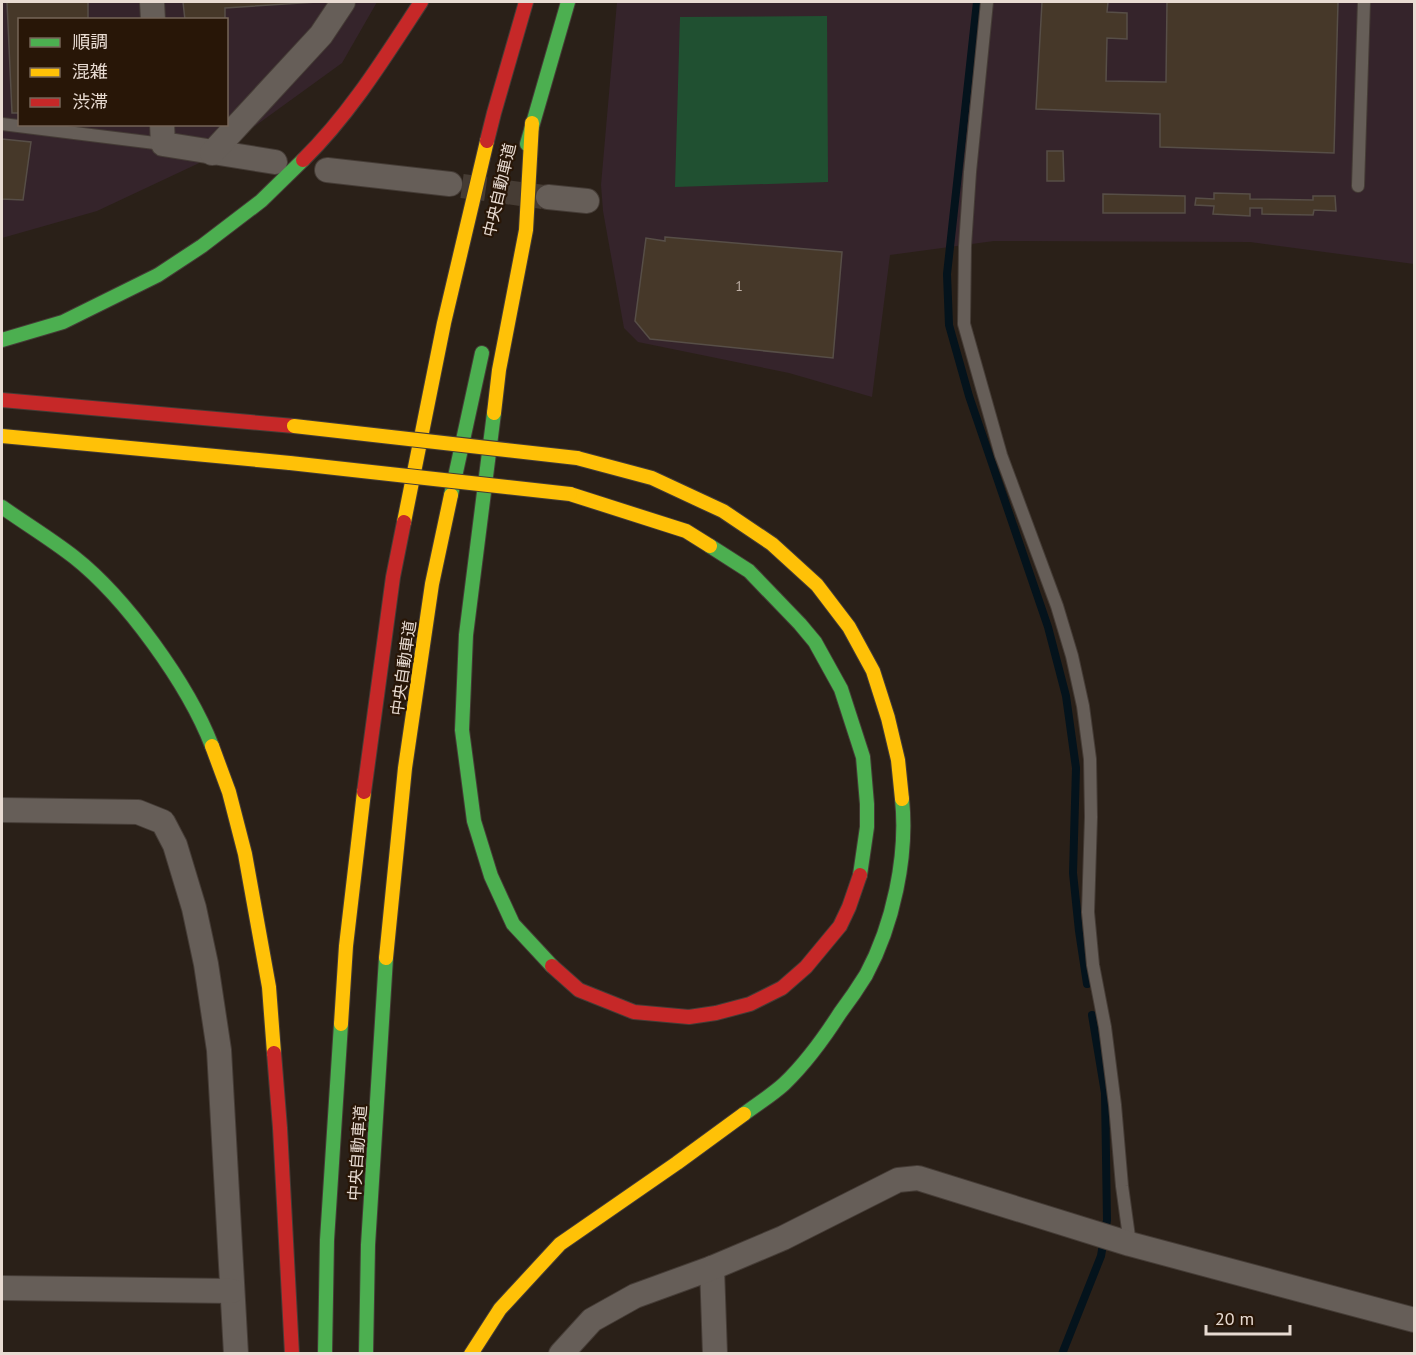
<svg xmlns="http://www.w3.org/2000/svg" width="1416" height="1355" viewBox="0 0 1416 1355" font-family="'PT Sans','Noto Sans JP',sans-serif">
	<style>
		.industrial { fill: #35242b; fill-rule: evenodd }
		.green { fill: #205031 }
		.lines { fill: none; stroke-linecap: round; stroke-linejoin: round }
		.stream { stroke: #04131c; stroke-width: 8 }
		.building { fill: #463829; stroke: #574e47; stroke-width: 1.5 }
		.street-tunnel { stroke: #463c34; stroke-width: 24; stroke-dasharray: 24 12; stroke-linecap: butt }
		.lane-casing { stroke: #453c36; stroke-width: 14 }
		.street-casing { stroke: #453c36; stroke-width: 26 }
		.fast-casing { stroke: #453c36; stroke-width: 16 }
		.slow-casing { stroke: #453c36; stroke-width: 16 }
		.jam-casing { stroke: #453c36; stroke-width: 16 }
		.lane { stroke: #665e58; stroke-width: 12 }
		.street { stroke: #665e58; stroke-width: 24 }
		.fast { stroke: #4caf50; stroke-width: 14 }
		.slow { stroke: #ffc107; stroke-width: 14 }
		.jam { stroke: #c62828; stroke-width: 14 }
		.slow-bridge-casing { stroke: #453c36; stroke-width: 16; stroke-linecap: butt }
		.slow-bridge { stroke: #ffc107; stroke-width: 14 }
		.labels { text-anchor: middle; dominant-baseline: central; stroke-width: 4.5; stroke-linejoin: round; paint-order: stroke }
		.number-label { font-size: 14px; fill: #c0b2a8 }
		.street-label { font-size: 16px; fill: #e8dbd2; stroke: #281607 }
	</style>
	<rect width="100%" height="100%" fill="#2a2018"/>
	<!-- industrial -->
	<g class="industrial">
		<path d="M2,2H377L342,63L212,157L97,211L2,238ZM20,20H226V124H20Z"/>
		<path d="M617,2H1414V264L1250,242L994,241L890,255L872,397L789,373L638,342L624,328L603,211L601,185Z"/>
	</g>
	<!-- green -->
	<path class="green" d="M827,16L828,182L675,187L680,17Z"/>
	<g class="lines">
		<!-- stream -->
		<g class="stream">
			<path d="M977,2L947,274L949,325L969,396L1048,627L1066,696L1076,768L1073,873L1079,931L1087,984"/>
			<path d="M1062,1354L1101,1256L1107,1220L1105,1093L1092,1015"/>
		</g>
	</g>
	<!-- building -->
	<g class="building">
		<path d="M7,2H88V20H20V113H12Z"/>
		<path d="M183,2H317L225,8V20H185Z"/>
		<path d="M1042,2H1108L1107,12L1127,13V39L1107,38L1106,81L1166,82L1167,2H1338L1334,153L1160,147V114L1036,109Z"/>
		<path d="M2,139L31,142L23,200L2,199Z"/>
		<path d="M1047,151H1063L1064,181H1047Z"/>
		<path d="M1214,193L1250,194V199L1313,200V196H1335L1336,211L1314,210L1313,215L1262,214V208H1250V216L1213,214L1214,206L1195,205L1196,198L1214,199Z"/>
		<path d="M1103,194L1185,196V213H1103Z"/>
		<path d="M665,237L842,252L833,358L650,339L635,321L646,238L665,241Z"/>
	</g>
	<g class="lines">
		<!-- street-tunnel -->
		<path class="street-tunnel" d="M462,186L543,197"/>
		<!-- lane casing -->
		<g class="lane-casing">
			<g id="lane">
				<path d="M987,2L970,172L965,246L964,324L1001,455L1057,606L1072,656L1083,706L1090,759L1091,817L1088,912L1093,965L1105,1027L1115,1105L1122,1186L1130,1244"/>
				<path d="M2,124L163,144"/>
				<path d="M1358,186L1364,2"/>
			</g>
		</g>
		<!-- street casing -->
		<g class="street-casing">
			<g id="street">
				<path d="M152,2L153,20"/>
				<path d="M162,124L163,144L275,162"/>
				<path d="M212,153L321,35L343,2"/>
				<path d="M327,170L450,184"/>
				<path d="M548,197L587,201"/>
				<path d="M2,810L138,812L163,822L175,845L194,908L206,964L219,1050L236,1354"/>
				<path d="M712,1268L715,1354"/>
				<path d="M2,1288L232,1291"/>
				<path d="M561,1354L592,1320L635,1296L712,1268L783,1238L898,1180L918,1178L1130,1244L1414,1320"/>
			</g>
		</g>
		<!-- fast casing -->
		<g class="fast-casing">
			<g id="fast">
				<path d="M527,144L568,2"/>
				<path d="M2,340L63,322L158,275L202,246L261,201L303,160"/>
				<path d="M494,413L466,635L462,730L474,821L491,876L513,924L552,966"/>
				<path d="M451,495L482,353"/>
				<path d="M2,507C26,524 51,539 74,557C126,598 188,684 212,746"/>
				<path d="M710,546L749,571L800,624L815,642L841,689L863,757L867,804V827L860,875"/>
				<path d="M744,1114C757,1104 772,1095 784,1084C806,1063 824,1038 840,1013C849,1001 858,988 866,975C893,925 908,856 902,799"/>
				<path d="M325,1354L327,1240L341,1024"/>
				<path d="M366,1354L368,1245L386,958"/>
			</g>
		</g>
		<!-- slow casing -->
		<g class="slow-casing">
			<g id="slow">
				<path d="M494,413L499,370L526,230L532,123"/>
				<path d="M2,436L290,463"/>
				<path d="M577,458L652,478L723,511L772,544L817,585L849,627L873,671L888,718L898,760L902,799"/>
				<path d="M570,494L686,531L710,546"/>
				<path d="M404,522L444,323L487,141"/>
				<path d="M212,746L229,792L245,854L269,987L274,1053"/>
				<path d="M386,958L405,768L432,584L451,495"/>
				<path d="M341,1024L346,946L364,792"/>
				<path d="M471,1354L500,1309L560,1244L677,1163L744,1114"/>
			</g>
		</g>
		<!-- jam casing -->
		<g class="jam-casing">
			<g id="jam">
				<path d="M487,141L494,113L526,2"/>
				<path d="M303,160C350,114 385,57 421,2"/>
				<path d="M2,400L294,426"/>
				<path d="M364,792L393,577L404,522"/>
				<path d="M552,966L579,990L634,1012L689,1017L716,1013L750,1004L782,988L806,967L840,926L849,907L860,875"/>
				<path d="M274,1053L280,1128L292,1354"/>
			</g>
		</g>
		<!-- lane -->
		<use href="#lane" class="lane"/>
		<!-- street -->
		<use href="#street" class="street"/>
		<!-- fast -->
		<use href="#fast" class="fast"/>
		<!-- slow -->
		<use href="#slow" class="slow"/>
		<!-- jam -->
		<use href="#jam" class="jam"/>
		<!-- slow-bridge casing -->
		<g class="slow-bridge-casing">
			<g id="slow-bridge">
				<path d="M294,426L577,458"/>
				<path d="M290,463L570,494"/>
			</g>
		</g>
		<!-- slow-bridge -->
		<use href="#slow-bridge" class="slow-bridge"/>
	</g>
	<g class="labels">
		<!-- number labels -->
		<g class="number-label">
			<text x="739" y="286">1</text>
		</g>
		<!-- street labels -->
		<g class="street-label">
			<text transform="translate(499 190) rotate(-77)">中央自動車道</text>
			<text transform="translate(403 668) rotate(-82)">中央自動車道</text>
			<text transform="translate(357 1153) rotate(-86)">中央自動車道</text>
		</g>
	</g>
	<!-- border -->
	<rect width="1416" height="1355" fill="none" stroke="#e8dbd2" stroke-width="6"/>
	<!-- legend -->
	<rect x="18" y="18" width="210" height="108" fill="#281607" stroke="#756558" stroke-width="1.5"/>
	<rect x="30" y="38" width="30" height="9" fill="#4caf50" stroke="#756558" stroke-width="1.5"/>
	<text x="72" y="48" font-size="18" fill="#e8dbd2">順調</text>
	<rect x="30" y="68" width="30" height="9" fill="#ffc107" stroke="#756558" stroke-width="1.5"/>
	<text x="72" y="78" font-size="18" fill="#e8dbd2">混雑</text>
	<rect x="30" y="98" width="30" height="9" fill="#c62828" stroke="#756558" stroke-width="1.5"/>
	<text x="72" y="108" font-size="18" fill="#e8dbd2">渋滞</text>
	<!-- scale -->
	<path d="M1206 1325v9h84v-9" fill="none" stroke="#e8dbd2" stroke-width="3"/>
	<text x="1215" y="1325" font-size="18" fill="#e8dbd2" stroke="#281607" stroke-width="4.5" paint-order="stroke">20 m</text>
</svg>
